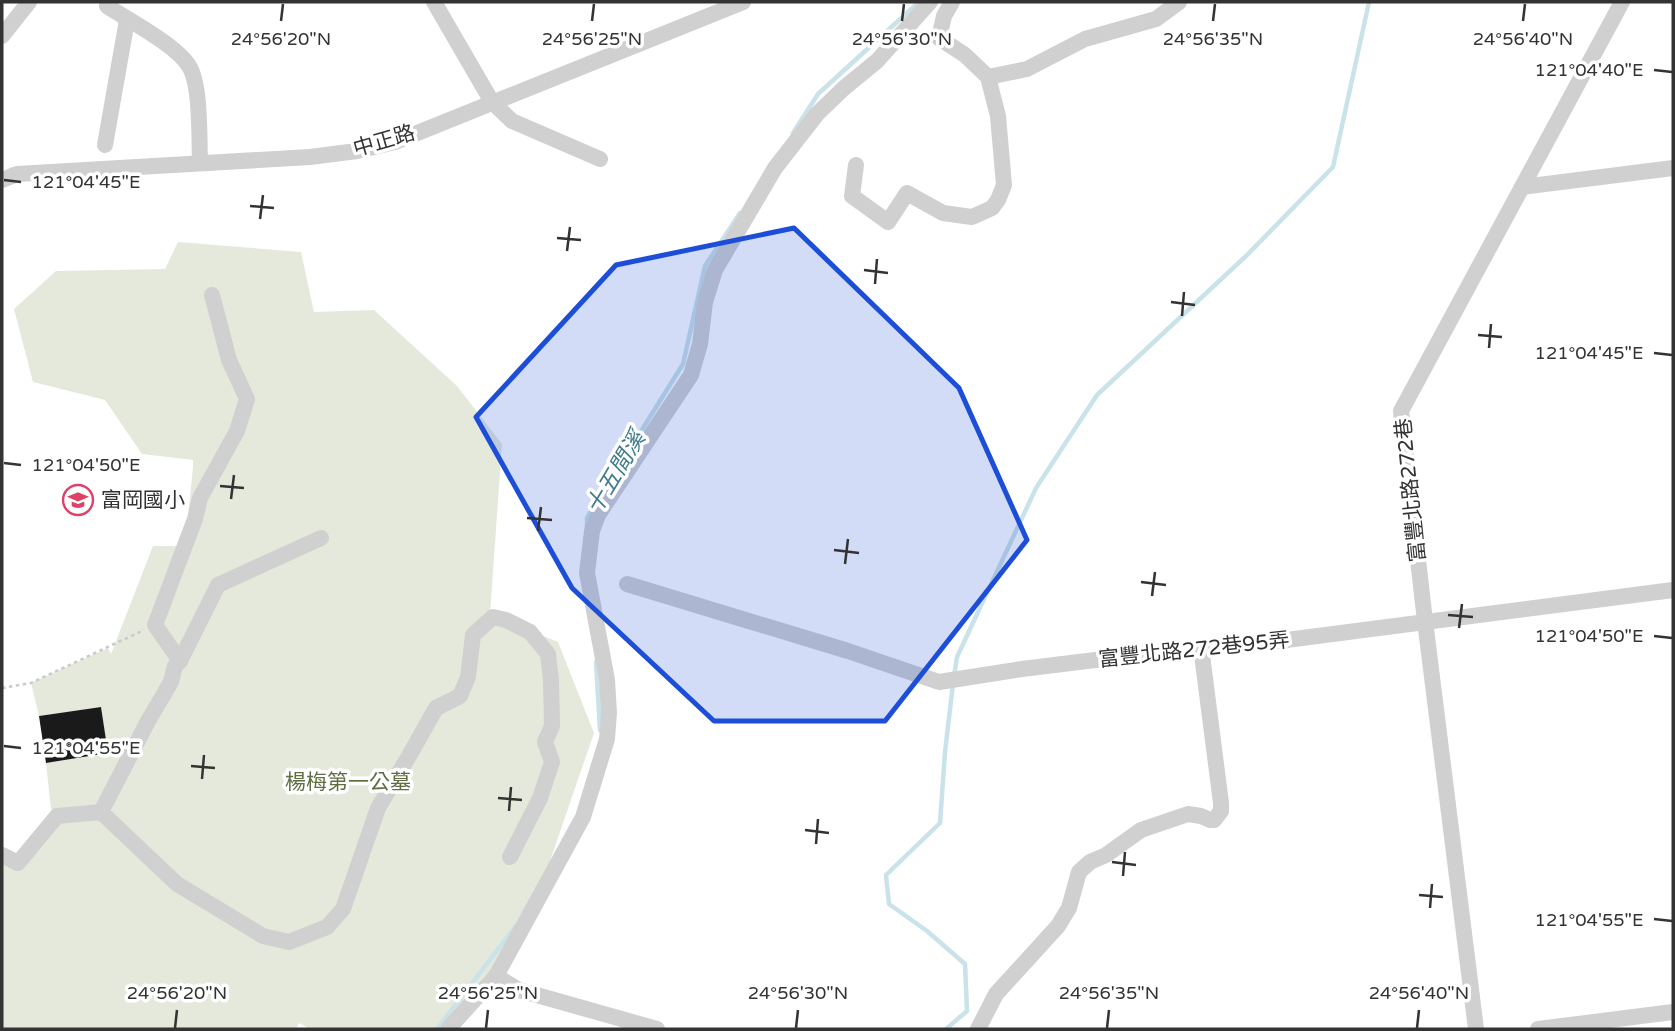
<svg xmlns="http://www.w3.org/2000/svg" width="1675" height="1031" viewBox="0 0 1675 1031" font-family="'Varela Round','Noto Sans TC',sans-serif">
	<style>
		.green { fill: #e5e9dc }
		.lines { fill: none; stroke-linecap: round; stroke-linejoin: round }
		.stream { stroke: #cae2e9; stroke-width: 4.5 }
		.building { fill: #1a1a1a }
		.path { stroke: #cacaca; stroke-width: 2.5; stroke-dasharray: 3.5 3.5; stroke-linecap: butt }
		.minor { stroke: #d0d0d0; stroke-width: 16 }
		.marked { fill: #1d4ed8; fill-opacity: 0.2; stroke: #1d4ed8; stroke-width: 5; stroke-linejoin: round }
		.ticks { fill: none; stroke: #333; stroke-width: 2.5 }
		.labels { text-anchor: middle; dominant-baseline: central; stroke-width: 7; stroke-linejoin: round; paint-order: stroke }
		.street-label { font-size: 21px; fill: #333; stroke: #fff }
		.poi-label { font-size: 21px; fill: #333; stroke: #fff; text-anchor: start }
		.park-label { font-size: 21px; fill: #5e6e41; stroke: #fff }
		.water-label { font-size: 23px; font-style: italic; fill: #407c8c; stroke: #fff }
		.ticks-label { font-size: 18px; text-anchor: middle; fill: #333; stroke: #fff; stroke-width: 7; stroke-linejoin: round; paint-order: stroke }
	</style>
	<rect width="100%" height="100%" fill="#fff"/>
	<!-- green -->
	<path class="green" d="M178,242L301,252L314,312L374,310L457,386L502,444L490,614L558,642L594,733L550,861L508,950L458,1029H310L299,1023L296,1029H2V856L18,862L60,821L109,818L138,731L101,812L57,816L51,809L46,763L108,753L101,707L39,716L31,683L108,648L111,654L153,546H185L193,467V460L142,454L105,400L33,382L14,309L56,271L165,269Z"/>
	<g class="lines">
		<!-- stream -->
		<g class="stream">
			<path d="M793,133L818,94L919,2"/>
			<path d="M587,528V518L683,364L705,266L740,213"/>
			<path d="M596,662L600,730"/>
			<path d="M954,676L957,657L1036,488L1097,395L1247,255L1333,167L1369,2"/>
			<path d="M437,1029L515,927"/>
			<path d="M946,1029L967,1011L965,964L927,931L889,904L886,875L940,823L945,752L953,684"/>
		</g>
	</g>
	<!-- building -->
	<path class="building" d="M101,707L108,753L46,763L39,716Z"/>
	<g class="lines">
		<!-- path -->
		<path class="path" d="M2,688L31,683L144,630"/>
		<!-- minor -->
		<g class="minor">
			<path d="M434,2L492,102L512,121L600,159"/>
			<path d="M107,6C128,20 176,45 189,66C201,85 199,138 200,162"/>
			<path d="M2,36L29,2"/>
			<path d="M988,77L1027,69L1085,39L1156,19L1179,2"/>
			<path d="M105,145L127,20"/>
			<path d="M856,165L852,196L888,222L907,193L943,213L972,217L992,208L998,200L1004,185L998,116L988,77L965,55L939,38L944,16L952,2"/>
			<path d="M2,180L17,174L310,157L357,151L395,142L743,2"/>
			<path d="M1522,187L1673,168"/>
			<path d="M627,584L848,651L939,682L1022,669L1201,647L1240,646L1673,590"/>
			<path d="M180,661L155,625L195,519L200,498L237,431L247,399L229,360L212,295"/>
			<path d="M101,812L148,721L171,682L175,666L180,661L218,585L321,538"/>
			<path d="M2,855L18,863L57,816L101,812L177,884L263,936L289,942L327,927L343,909L378,808L409,756L436,708L460,696L468,677L473,635L493,617L506,620L530,632L548,654L551,680L552,726L545,742L552,762L540,798L510,857"/>
			<path d="M496,976L519,990L657,1029"/>
			<path d="M448,1029L496,976L583,817L607,739L609,713L607,680L587,573L592,531L598,515L691,375L700,344L705,302L715,270L775,168L817,114L844,88L877,61L930,2"/>
			<path d="M978,1029L996,994L1058,926L1069,908L1079,872L1090,862L1106,855L1141,830L1188,814L1201,816L1210,820H1214L1221,811V803L1201,647"/>
			<path d="M1476,1029L1425,621L1401,411L1622,2"/>
			<path d="M1538,1029L1673,1012"/>
		</g>
	</g>
	<!-- marked area -->
	<path class="marked" d="M794,228L959,388L1027,540L885,721H714L572,588L476,417L616,265Z"/>
	<!-- ticks -->
	<path class="ticks" d="M281,21L283,4M592,21L594,4M902,21L904,4M1213,21L1215,4M1523,21L1525,4M1654,70L1672,72M4,180L21,182M250,206L274,208M260,219L263,195M557,238L581,240M567,251L570,227M864,270L888,273M875,284L877,259M1171,302L1195,305M1182,316L1184,292M1478,335L1502,337M1489,348L1491,324M1654,353L1672,355M4,463L21,465M220,486L244,488M231,499L234,475M527,518L552,520M538,531L541,507M834,550L859,553M845,564L848,539M1141,582L1166,585M1152,596L1155,572M1448,615L1473,617M1459,628L1462,604M1654,636L1672,638M4,746L21,748M191,766L215,768M202,779L204,755M498,798L522,800M509,811L511,787M805,830L829,833M816,844L818,819M1112,862L1136,865M1123,876L1125,852M1419,895L1443,897M1430,908L1432,884M1654,919L1672,921M175,1028L177,1010M486,1028L488,1010M796,1028L798,1010M1107,1028L1109,1010M1417,1028L1419,1010"/>
	<!-- icons -->
	<defs>
		<g id="school-ring" transform="scale(1.575)"><circle r="9.5" fill="#fff" stroke="#df4067" stroke-width="1.5"/><path d="M0-5L7-2L0 1L-7-2ZM-4 1L0 2.5L4 1V4Q0 6-4 4Z" fill="#df4067"/></g>
	</defs>
	<g fill-rule="evenodd">
		<use href="#school-ring" x="78" y="500"/>
	</g>
	<g class="labels">
		<!-- street labels -->
		<g class="street-label">
			<text transform="translate(384 141) rotate(-16)">中正路</text>
			<text transform="translate(1411 490) rotate(-96)">富豐北路272巷</text>
			<text transform="translate(1194 650) rotate(-6)">富豐北路272巷95弄</text>
		</g>
		<!-- poi labels -->
		<g class="poi-label">
			<text x="101" y="500">富岡國小</text>
		</g>
		<!-- park labels -->
		<g class="park-label">
			<text x="348" y="782">楊梅第一公墓</text>
		</g>
		<!-- water labels -->
		<g class="water-label">
			<text transform="translate(616 473) rotate(-59)">十五間溪</text>
		</g>
	</g>
	<g class="ticks-label">
		<text x="281" y="45">24°56'20"N</text>
		<text x="592" y="45">24°56'25"N</text>
		<text x="902" y="45">24°56'30"N</text>
		<text x="1213" y="45">24°56'35"N</text>
		<text x="1523" y="45">24°56'40"N</text>
		<text x="1589" y="76">121°04'40"E</text>
		<text x="86" y="188">121°04'45"E</text>
		<text x="1589" y="359">121°04'45"E</text>
		<text x="86" y="471">121°04'50"E</text>
		<text x="1589" y="642">121°04'50"E</text>
		<text x="86" y="754">121°04'55"E</text>
		<text x="1589" y="926">121°04'55"E</text>
		<text x="177" y="999">24°56'20"N</text>
		<text x="488" y="999">24°56'25"N</text>
		<text x="798" y="999">24°56'30"N</text>
		<text x="1109" y="999">24°56'35"N</text>
		<text x="1419" y="999">24°56'40"N</text>
	</g>
	<!-- border -->
	<rect width="1675" height="1031" fill="none" stroke="#333333" stroke-width="7"/>
</svg>
